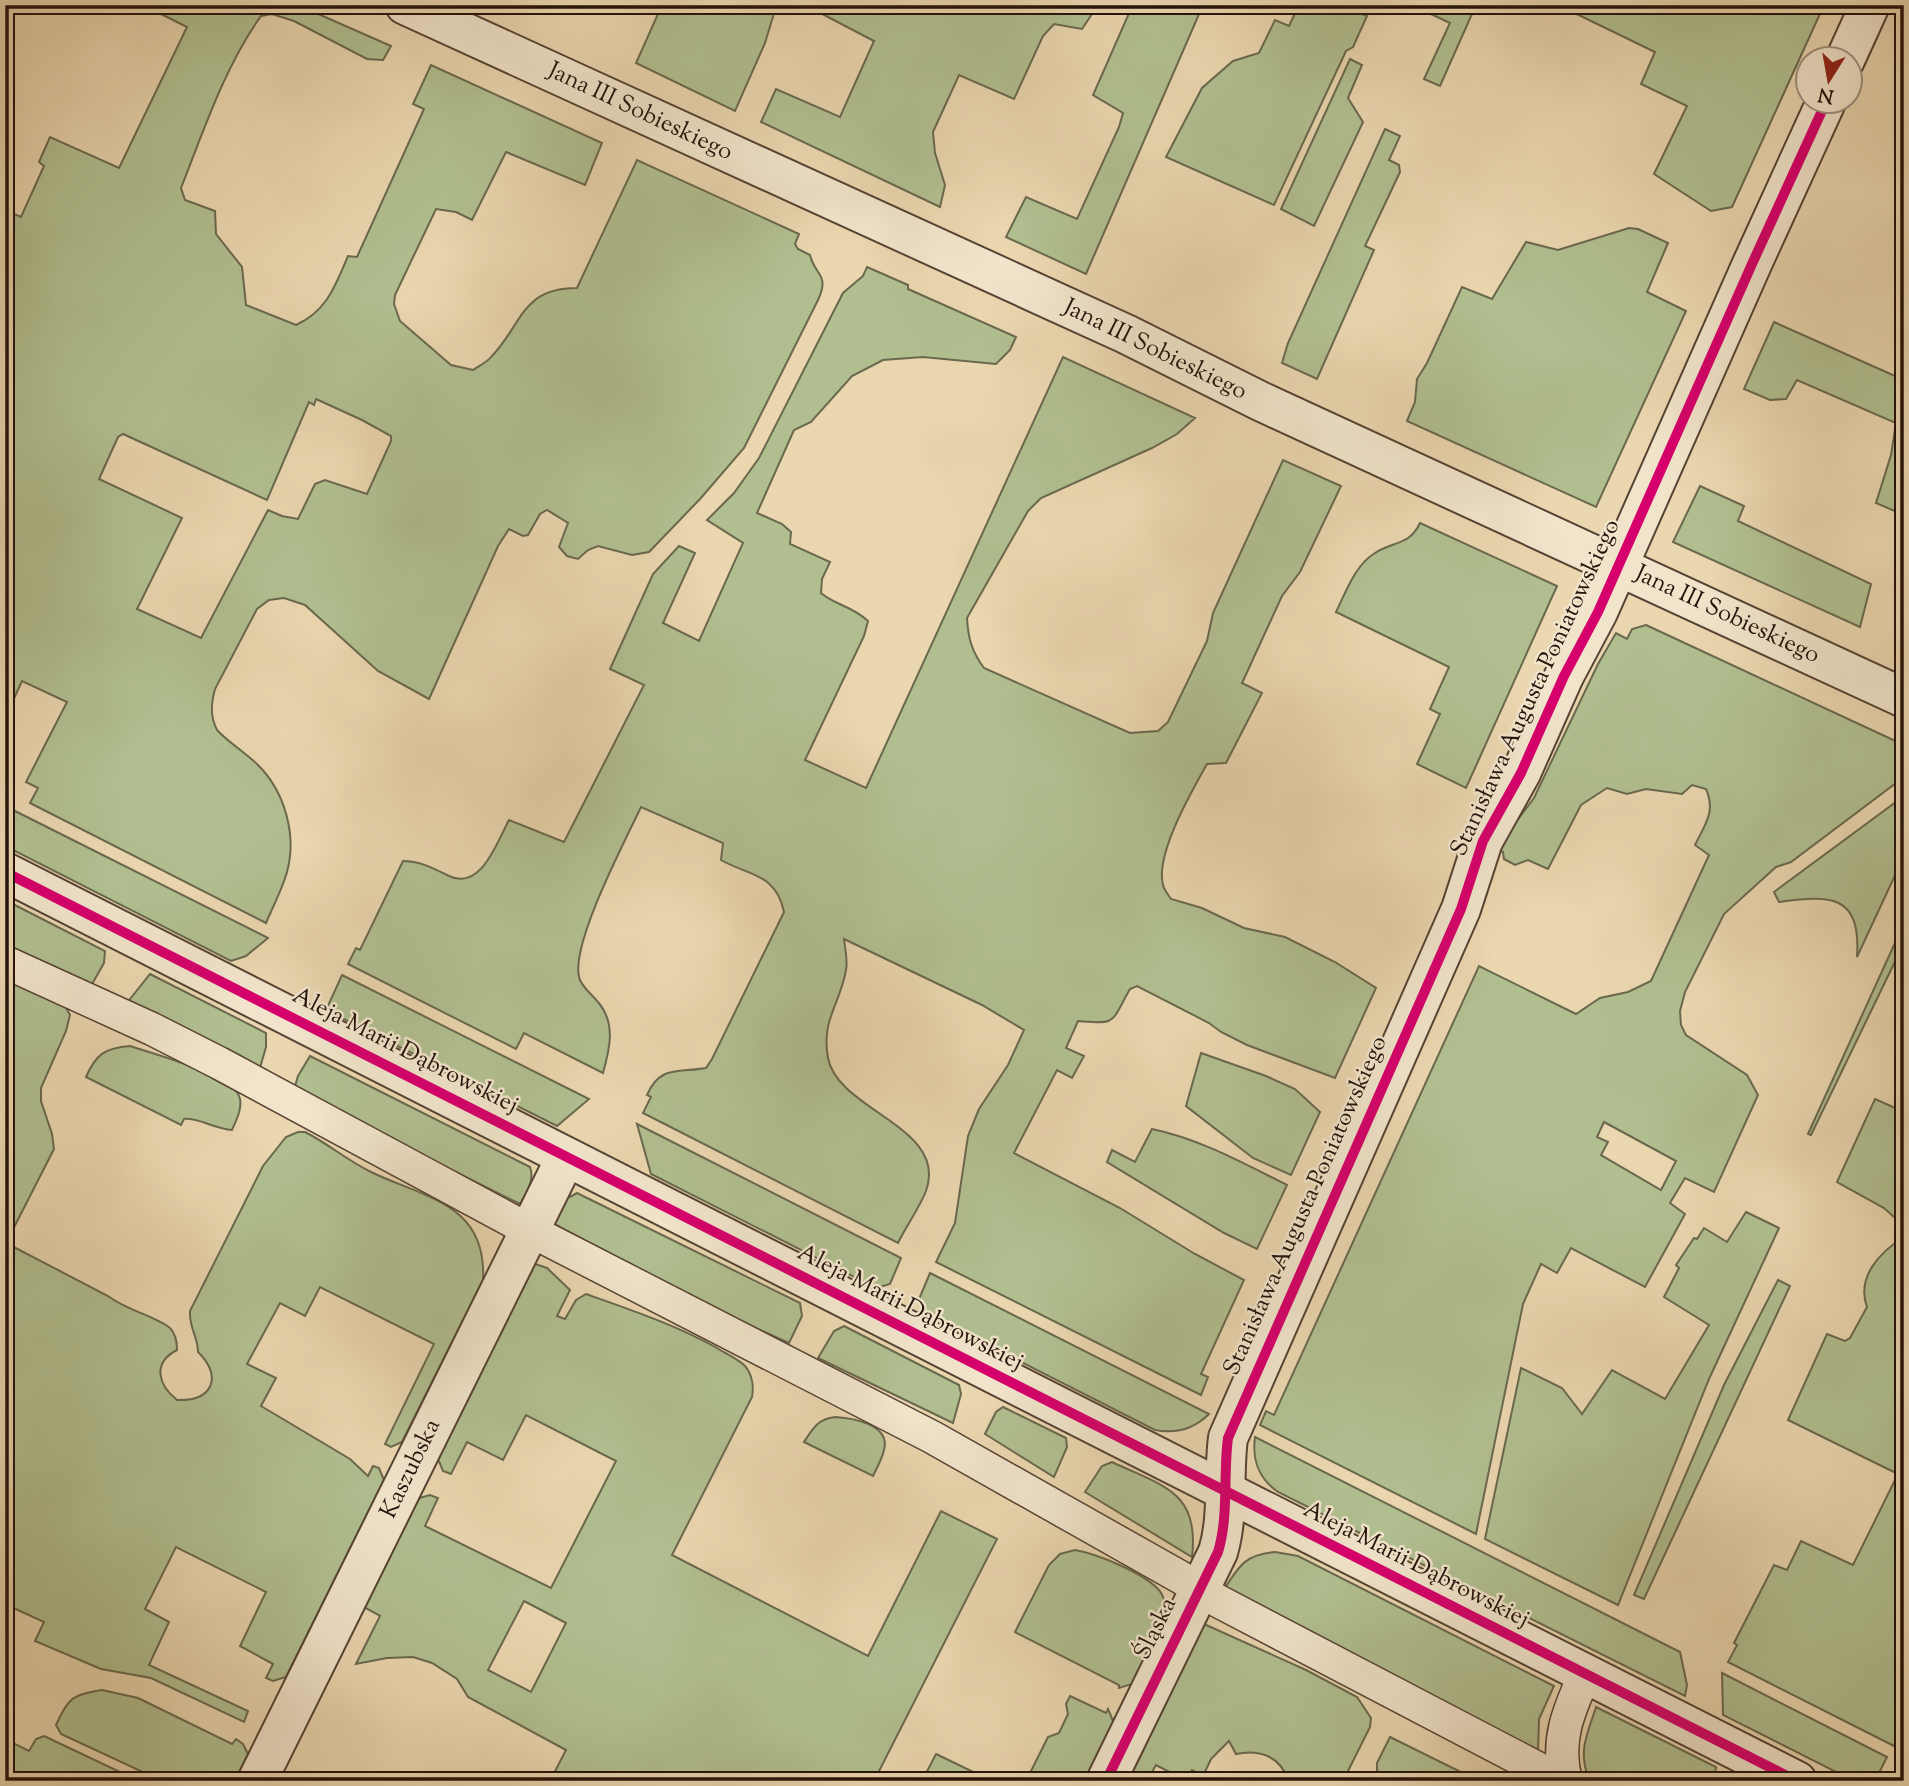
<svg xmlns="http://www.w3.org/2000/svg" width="1909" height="1786" viewBox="0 0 1909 1786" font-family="'Sorts Mill Goudy',serif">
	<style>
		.green { fill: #b1bf90; stroke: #6a684e; stroke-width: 2; fill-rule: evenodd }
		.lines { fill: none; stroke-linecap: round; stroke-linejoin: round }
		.service-casing { stroke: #564334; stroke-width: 35 }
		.minor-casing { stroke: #564334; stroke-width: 42 }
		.tertiary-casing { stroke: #564334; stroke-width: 42 }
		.service { stroke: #f1e4cb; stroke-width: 32 }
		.minor { stroke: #f1e4cb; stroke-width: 38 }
		.tertiary { stroke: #f1e4cb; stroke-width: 38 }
		.cycleway-casing { stroke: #f1e4cb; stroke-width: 15 }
		.cycleway { stroke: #d6006c; stroke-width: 10 }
		.labels { text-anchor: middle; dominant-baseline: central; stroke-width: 5; stroke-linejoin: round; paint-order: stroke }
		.street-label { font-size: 24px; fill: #24120b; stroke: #f1e4cb }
	</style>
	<rect width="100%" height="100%" fill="#ead6af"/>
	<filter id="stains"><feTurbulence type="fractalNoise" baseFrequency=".00286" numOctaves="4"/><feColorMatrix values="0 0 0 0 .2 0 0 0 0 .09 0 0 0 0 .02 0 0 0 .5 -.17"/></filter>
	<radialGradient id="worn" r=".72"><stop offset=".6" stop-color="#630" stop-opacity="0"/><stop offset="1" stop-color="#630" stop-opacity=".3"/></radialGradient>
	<!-- green -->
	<g class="green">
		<path d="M143,5H298L391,46L383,60L367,59L294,21L272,14L261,16C225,66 204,130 181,188L185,200L215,211L216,234L242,267L246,305L296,325C327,311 335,286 348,256L357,257L424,109L413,104L431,65L602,143L585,185L506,152L472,220L456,212L436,209L395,295L394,304L400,321L451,365L473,370C479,366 487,362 491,357C523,324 521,288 577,288L637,160L799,234L795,244L798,249L810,255C815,276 830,274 818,300L744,448L700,499L649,552L632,555L598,546L588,550L578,559L567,556L559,547L568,523L547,510L540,514L528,535L523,536L509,529L498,546L429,699L378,671L305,605L284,598L269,600L257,609L215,689C211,704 210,716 217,730C229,743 245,752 258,765C285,792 297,835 287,872C282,890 273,906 266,923L30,803L38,788L26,782L67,702L22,681L5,718V210L21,217L44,166L39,162L50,137L119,168L187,27ZM316,399L362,420L391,436V441L367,494L325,480L315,484L298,519L282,516L268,510L201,638L137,609L182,518L99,479L118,437L123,434L267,500L309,402L314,405Z"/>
		<path d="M662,5H773L775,10L765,43L735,111L636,63Z"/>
		<path d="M805,5H1098L1082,29L1054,24L1043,36L1014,99L959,75L933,132L935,153L945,185L940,207L761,122L776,89L840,117L874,41Z"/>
		<path d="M1119,5H1203L1086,274L1006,237L1026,197L1077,219L1119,127L1123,113L1093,95L1130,11Z"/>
		<path d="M1299,5H1341L1367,16L1353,47L1346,51L1274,205L1166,157L1202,88L1233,61L1259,53L1275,20L1289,26Z"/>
		<path d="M1412,5H1476L1440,86L1424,79L1450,23Z"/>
		<path d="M1558,5H1824L1732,207L1711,211L1654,174L1687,106L1641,84L1655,52Z"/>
		<path d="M1350,59L1362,65L1348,98L1363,122L1314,226L1281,209Z"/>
		<path d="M1385,129L1400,136L1389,160L1399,165L1400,172L1365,246L1374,250L1317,379L1282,363L1288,343Z"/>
		<path d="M1629,228L1638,229L1668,243L1647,292L1686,311L1596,507L1407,421L1415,402L1417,379L1427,363L1462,287L1492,299L1526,242L1558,250Z"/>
		<path d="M867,267L908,285V289L1016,337L1010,350L996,364L923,357L883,360L852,376L811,422L794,430L757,513L782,524L791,532L790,544L830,562L822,579L821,593C835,605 852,606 868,621L864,636L805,760L866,788L1063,357L1195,418L1177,434L1152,448L1041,498L1028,511L967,618C968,638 972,652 984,668L1130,733L1158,731L1168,722L1207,641L1213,613L1283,460L1341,486L1300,572L1282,596L1242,683L1262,693L1226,763L1207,764C1192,791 1155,854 1163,885C1164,890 1168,894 1171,899L1202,908L1244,928L1285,937L1335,962L1376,988L1335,1078L1247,1045L1221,1032L1209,1023L1137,986L1130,989C1111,1022 1118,1025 1078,1021L1066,1048L1084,1056L1072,1078L1057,1070L1014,1153L1120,1208L1195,1254L1244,1280L1201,1374L1208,1377L1201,1395L936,1262L955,1223L968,1136L979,1109L1008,1065L1024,1030L982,1005L844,939C845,949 848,960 846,970C840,1005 821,1019 828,1058C838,1111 949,1127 926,1191C919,1209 906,1226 898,1243L643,1113L651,1097L647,1095C660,1065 678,1073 706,1068L712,1059L784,912C776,873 749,876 721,860L723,843L641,807C625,841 571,943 579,977C581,987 592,994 598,1002C616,1023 610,1048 603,1073L524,1033L516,1049L348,964L356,948L360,950L403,861C420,861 433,868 449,876C481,891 497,842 509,820L564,842L644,685L610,669L653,574L679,546L695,553L663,623L699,641L743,543L707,520L734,493L759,458L843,293L863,276Z"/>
		<path d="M1774,322L1904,380V515L1876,503L1891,455L1896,423L1797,380L1786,399L1770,400L1744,389Z"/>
		<path d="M1700,486L1744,506L1738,521L1871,584L1860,627L1673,542Z"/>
		<path d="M1420,523L1557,586L1466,788L1417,764L1440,714L1430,709L1449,667L1336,612C1346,592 1355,565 1375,553C1394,541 1410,545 1420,523Z"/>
		<path d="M1646,625L1904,745V777L1791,862L1776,867L1724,914L1685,992L1680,1011L1681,1025L1686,1035L1747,1075L1758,1095L1714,1192L1685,1178L1670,1203L1685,1214L1645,1287L1571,1248L1557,1273L1541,1264L1523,1304L1476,1534L1260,1425L1266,1411L1274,1415L1479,966L1576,1014L1600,998L1628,992L1651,981L1709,855L1695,845C1705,824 1716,812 1706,789L1692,785L1682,794L1646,789L1627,794L1607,788L1581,805L1548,869L1528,860L1515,865L1504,859L1503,852L1498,850L1504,838L1534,798L1598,664L1616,633L1627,639L1632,629ZM1604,1122L1676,1161L1661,1190L1601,1155L1608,1142L1597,1137Z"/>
		<path d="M1904,796V856L1857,957C1861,894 1831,895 1779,902L1774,892Z"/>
		<path d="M11,809L268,938L246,956L231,961L5,846V821Z"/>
		<path d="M5,900L105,951L104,963L91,986L5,948Z"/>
		<path d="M1904,923V943L1811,1135L1808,1134Z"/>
		<path d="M150,974L266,1033V1047L259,1071L123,1008Z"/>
		<path d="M342,975L589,1099L557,1126L326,1010Z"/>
		<path d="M5,979L65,1006L70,1015L66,1031L41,1088V1101L52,1134L54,1149L6,1243L108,1296C126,1310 155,1316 170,1328C176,1334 177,1342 177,1350C152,1363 158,1385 177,1400C213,1402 223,1376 198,1352C198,1336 189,1329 190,1311L263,1166L286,1137L298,1132H305C327,1143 347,1160 369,1171C423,1198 487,1202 483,1280L402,1442L391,1447L385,1444L434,1344L320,1287L305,1316L280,1303L247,1364L276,1378L261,1406L350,1459L368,1476L373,1466L379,1468L384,1480L286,1677L273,1681L266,1678L273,1664L240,1646L266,1592L176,1547L145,1609L169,1622L149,1665L248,1711L244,1722L151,1678L101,1669L35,1641L44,1622L5,1604Z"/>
		<path d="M130,1046C151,1053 237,1076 240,1099C242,1109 236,1121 232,1130C215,1129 197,1117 184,1119L181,1125L86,1077C96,1054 105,1048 130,1046Z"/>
		<path d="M1201,1053L1266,1076L1295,1089L1320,1112L1291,1175L1253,1158L1186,1106Z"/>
		<path d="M310,1056L530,1167C535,1181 526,1193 520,1204L366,1127L293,1093L298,1076Z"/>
		<path d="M1875,1099L1904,1112V1230L1894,1217L1884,1208L1837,1182Z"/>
		<path d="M637,1124L901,1258L890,1284L876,1288L651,1174Z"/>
		<path d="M1152,1129C1200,1139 1243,1163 1287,1185L1257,1249L1224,1233L1107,1162L1112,1150L1135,1162Z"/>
		<path d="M577,1193L800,1303L802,1316L789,1343L718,1311L554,1224L566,1199Z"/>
		<path d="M1746,1212L1779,1228L1709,1379L1618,1605L1485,1539L1521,1368L1562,1388L1582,1414L1612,1370L1665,1399L1709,1325L1664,1297L1679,1268L1676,1265L1694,1238L1697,1239L1704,1228L1727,1242Z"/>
		<path d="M1904,1237V1751L1728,1662L1737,1645L1734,1643L1774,1565L1787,1570L1801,1541L1853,1565L1898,1474L1788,1420L1827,1334L1845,1341L1850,1338L1867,1307C1856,1277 1880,1252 1904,1237Z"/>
		<path d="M535,1264L547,1268L570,1290L557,1316L565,1319L576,1300L586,1294C631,1310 676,1325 717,1348C726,1354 737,1358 745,1366C752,1374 754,1386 752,1397L672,1555L868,1656L941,1511L997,1539L874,1781H550L566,1750L468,1697L457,1679L432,1663L413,1657L387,1658L356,1664L380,1616L364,1607L419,1498L430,1495L438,1498L425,1526L551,1588L616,1461L526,1415L503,1460L467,1442L451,1474L443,1471L438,1459ZM524,1601L566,1623L531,1692L488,1670Z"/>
		<path d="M930,1273L1209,1414C1194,1429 1176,1434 1155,1430L923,1312L919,1299Z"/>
		<path d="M1778,1280L1790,1286L1644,1599L1634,1595L1724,1385Z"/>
		<path d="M844,1326L959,1385L961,1394L953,1423L818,1358L834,1331Z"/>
		<path d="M1003,1407L1066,1438L1067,1447L1054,1477L985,1434L996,1412Z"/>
		<path d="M835,1417C852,1418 891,1424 884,1450C882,1459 877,1468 873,1476L804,1442C813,1428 818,1419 835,1417Z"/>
		<path d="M1255,1437L1680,1652L1687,1685L1685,1696L1278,1492C1258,1478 1252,1460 1255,1437Z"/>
		<path d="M1112,1462C1162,1486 1200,1491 1192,1557L1085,1492L1102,1466Z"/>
		<path d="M1075,1550C1098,1554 1143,1573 1158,1589C1164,1595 1167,1608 1165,1615C1160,1635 1142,1665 1132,1684L1119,1688V1685L1015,1632L1049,1565L1060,1554Z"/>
		<path d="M1275,1552L1298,1556L1554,1686L1539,1719L1538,1752C1435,1695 1328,1645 1225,1588C1240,1564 1246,1555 1275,1552Z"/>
		<path d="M1204,1624L1306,1670L1357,1697L1371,1718L1370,1727L1343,1781H1288C1281,1756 1259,1749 1236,1754L1229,1741L1211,1759L1203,1776L1192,1770L1185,1780L1156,1765L1147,1781H1142L1131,1775Z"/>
		<path d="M1722,1673L1887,1757L1875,1781H1854L1723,1715Z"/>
		<path d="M102,1690L138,1698L232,1744L236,1739L243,1744L248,1754L235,1781H162L61,1734L56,1725C68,1698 73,1694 102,1690Z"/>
		<path d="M1070,1696L1106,1713L1108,1709L1114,1723L1085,1781H1026L1048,1737L1059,1733L1068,1714L1066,1704Z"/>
		<path d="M1596,1707L1716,1767L1715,1774L1708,1781H1596L1588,1777C1578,1749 1588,1733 1596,1707Z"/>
		<path d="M44,1736L139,1781H5V1739L29,1751L36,1739Z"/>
		<path d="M1390,1737L1479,1781H1384L1377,1773V1763Z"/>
		<path d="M936,1754L992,1781H922Z"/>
	</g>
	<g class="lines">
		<!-- service casing -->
		<g class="service-casing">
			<g id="service">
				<path d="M5,962L152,1029L219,1063L529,1230L932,1437L1180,1577L1218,1601L1562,1781"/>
				<path d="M1566,1781C1555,1741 1569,1710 1585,1674"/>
			</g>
		</g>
		<!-- minor casing -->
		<g class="minor-casing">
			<g id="minor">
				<path d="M405,5L1126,334L1260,401L1904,698"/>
				<path d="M1845,60L1870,5"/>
				<path d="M257,1781L566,1157"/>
				<path d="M1106,1781L1218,1552C1229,1516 1223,1475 1228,1438L1461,909L1483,841L1521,773L1564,676L1598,612L1752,264L1826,102"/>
			</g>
		</g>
		<!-- tertiary casing -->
		<g class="tertiary-casing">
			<path id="tertiary" d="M5,872L1797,1781"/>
		</g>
		<!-- service -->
		<use href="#service" class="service"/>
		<!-- minor -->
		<use href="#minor" class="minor"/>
		<!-- tertiary -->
		<use href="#tertiary" class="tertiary"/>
		<!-- cycleway casing -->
		<g class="cycleway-casing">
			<g id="cycleway">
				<path d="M5,872L1797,1781"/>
				<path d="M1106,1781L1218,1552C1229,1516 1223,1475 1228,1438L1461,909L1483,841L1521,773L1564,676L1598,612L1752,264L1826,102"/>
			</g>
		</g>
		<!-- cycleway -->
		<use href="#cycleway" class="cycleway"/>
	</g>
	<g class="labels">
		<!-- street labels -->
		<g class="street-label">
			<text transform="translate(640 112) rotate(25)">Jana III Sobieskiego</text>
			<text transform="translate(1155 350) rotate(26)">Jana III Sobieskiego</text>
			<text transform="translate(1727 615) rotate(25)">Jana III Sobieskiego</text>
			<text transform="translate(1536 688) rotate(-65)">Stanisława Augusta Poniatowskiego</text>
			<text transform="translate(405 1051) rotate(27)">Aleja Marii Dąbrowskiej</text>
			<text transform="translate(1306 1206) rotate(-66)">Stanisława Augusta Poniatowskiego</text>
			<text transform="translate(910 1308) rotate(27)">Aleja Marii Dąbrowskiej</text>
			<text transform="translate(411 1469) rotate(-64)">Kaszubska</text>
			<text transform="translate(1416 1565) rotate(27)">Aleja Marii Dąbrowskiej</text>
			<text transform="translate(1156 1629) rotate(-64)">Śląska</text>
		</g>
	</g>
	<!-- margin -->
	<rect width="1909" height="1786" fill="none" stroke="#ead6af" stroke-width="28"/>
	<rect x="7" y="7" width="1895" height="1772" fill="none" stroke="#24120b" stroke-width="3.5"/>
	<rect x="14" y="14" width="1881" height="1758" fill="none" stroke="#24120b" stroke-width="2"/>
	<!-- north arrow -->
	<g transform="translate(1829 80) rotate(191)"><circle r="33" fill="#f1e4cb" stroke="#9f907e" stroke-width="2"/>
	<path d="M0-5L12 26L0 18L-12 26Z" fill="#8f2418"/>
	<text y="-10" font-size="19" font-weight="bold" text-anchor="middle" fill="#24120b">N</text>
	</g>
	<rect width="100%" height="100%" filter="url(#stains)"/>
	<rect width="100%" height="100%" fill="url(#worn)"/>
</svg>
